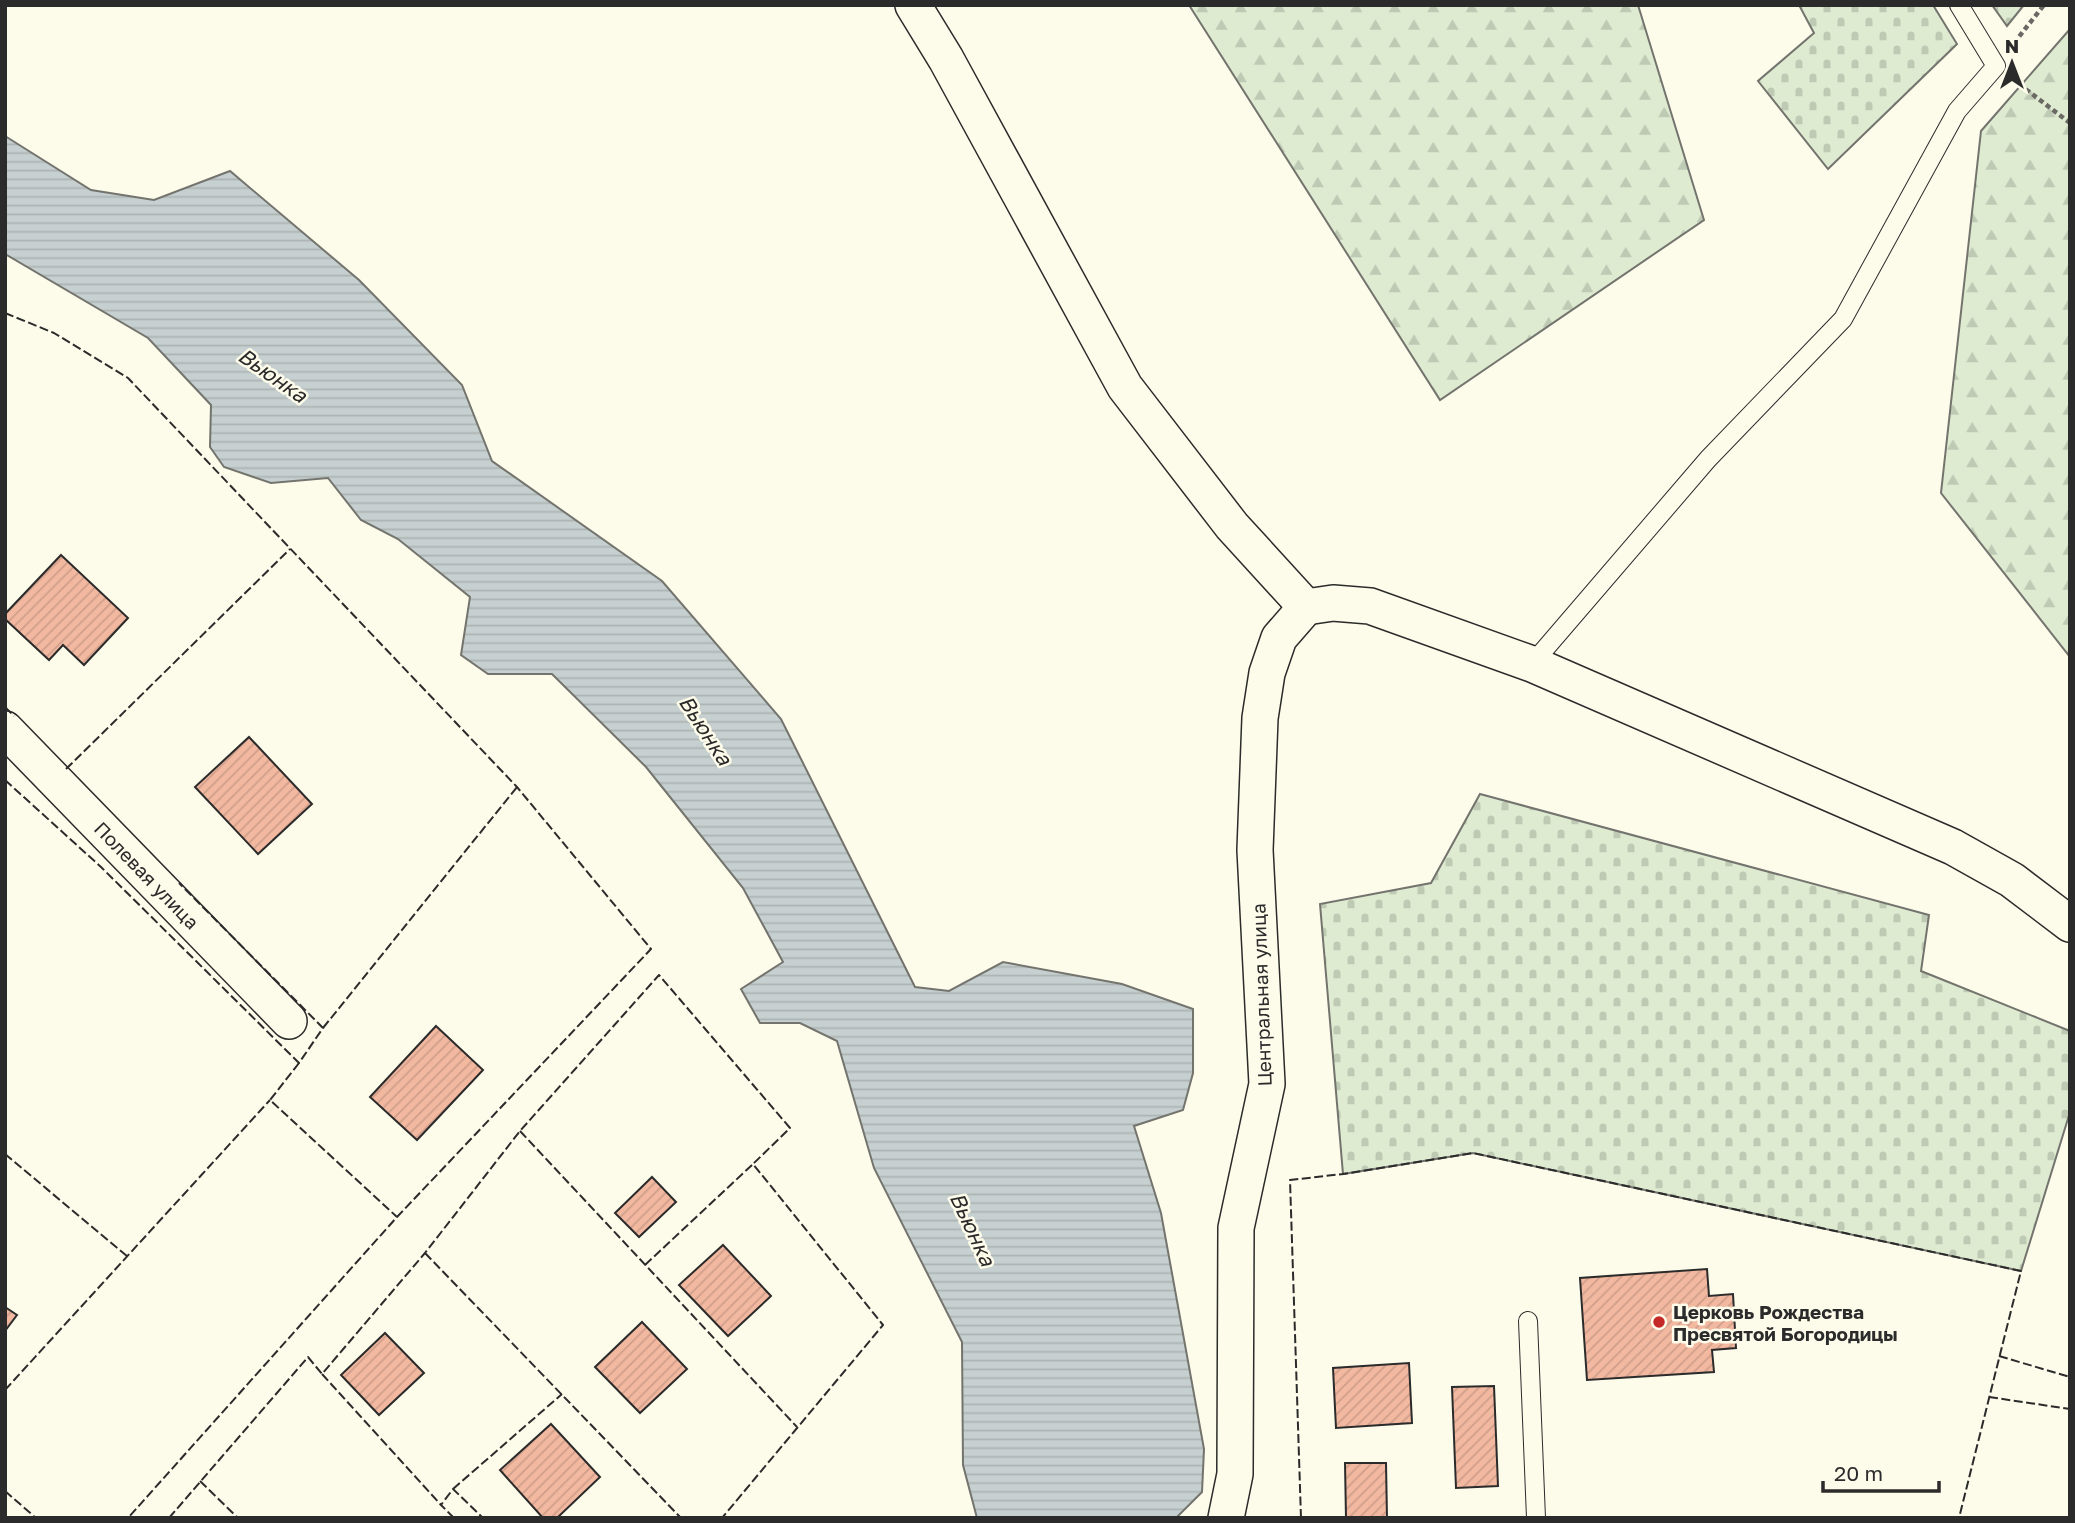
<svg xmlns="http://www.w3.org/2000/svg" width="2075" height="1523" viewBox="0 0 2075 1523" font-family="'Golos Text',sans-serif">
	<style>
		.forest { fill: url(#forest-firs); stroke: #74746e; stroke-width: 2 }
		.cemetery { fill: url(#cemetery-stones); stroke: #74746e; stroke-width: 2 }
		.water { fill: url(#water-rules); stroke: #74746e; stroke-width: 2 }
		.building { fill: url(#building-hatch); stroke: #2b2b2b; stroke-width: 2 }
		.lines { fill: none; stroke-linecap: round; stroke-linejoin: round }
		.service-casing { stroke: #2b2b2b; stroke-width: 20 }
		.minor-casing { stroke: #2b2b2b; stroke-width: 38 }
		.path { stroke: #6a6964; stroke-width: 4.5; stroke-dasharray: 5 3.5; stroke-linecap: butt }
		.service { stroke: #fdfbea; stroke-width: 18 }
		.minor { stroke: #fdfbea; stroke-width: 35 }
		.fence { stroke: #2b2b2b; stroke-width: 2; stroke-dasharray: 9 3.5; stroke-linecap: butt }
		.poi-dot { fill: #c62828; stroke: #fdfbea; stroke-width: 2.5 }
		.labels { text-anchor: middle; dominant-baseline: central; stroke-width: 5; stroke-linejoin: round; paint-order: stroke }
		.street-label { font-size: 19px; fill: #2b2b2b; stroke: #fdfbea }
		.poi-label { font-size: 19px; font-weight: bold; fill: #2b2b2b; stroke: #fdfbea; text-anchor: start }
		.water-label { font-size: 21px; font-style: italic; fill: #2b2b2b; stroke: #fdfbea }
	</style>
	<defs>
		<pattern id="forest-firs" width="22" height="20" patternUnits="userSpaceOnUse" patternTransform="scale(1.75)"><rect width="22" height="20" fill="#deebd1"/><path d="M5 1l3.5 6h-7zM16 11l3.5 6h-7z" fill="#bfcab4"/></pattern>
		<pattern id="cemetery-stones" width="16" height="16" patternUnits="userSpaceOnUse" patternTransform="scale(1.75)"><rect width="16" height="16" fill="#deebd1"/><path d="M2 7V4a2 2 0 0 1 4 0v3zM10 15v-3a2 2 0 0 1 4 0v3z" fill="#bfcab4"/></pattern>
		<pattern id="water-rules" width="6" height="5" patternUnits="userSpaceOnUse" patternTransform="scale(1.75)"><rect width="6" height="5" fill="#c7d0d0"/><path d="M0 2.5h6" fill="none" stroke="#abb3b3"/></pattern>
		<pattern id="building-hatch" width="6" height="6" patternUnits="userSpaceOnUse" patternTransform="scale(1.75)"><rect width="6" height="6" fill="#f2b8a0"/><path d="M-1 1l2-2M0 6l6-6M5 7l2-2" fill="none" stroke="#d09e8a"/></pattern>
	</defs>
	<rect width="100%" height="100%" fill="#fdfbea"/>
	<!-- forest -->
	<g class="forest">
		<path d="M1189,5H1638L1704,220L1440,400Z"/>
		<path d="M2070,29V657L1941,493L1981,131Z"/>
	</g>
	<!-- cemetery -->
	<g class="cemetery">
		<path d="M1799,5H1933L1957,44L1828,169L1758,81L1814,33Z"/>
		<path d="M1992,5H2024L2007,26Z"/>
		<path d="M1480,794L1929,915L1921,971L2070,1031V1112L2021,1271L1473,1153L1343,1174L1320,904L1431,883Z"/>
	</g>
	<!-- water -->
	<path class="water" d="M5,136L91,190L154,200L230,171L359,280L462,385L492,461L662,581L781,719L915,987L949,991L1003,962L1122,984L1193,1009V1073L1183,1110L1134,1126L1161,1213L1204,1449L1202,1492L1176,1518H977L963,1465L962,1342L874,1168L837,1041L800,1023H760L741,989L783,962L743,888L646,767L552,674H488L461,655L470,597L398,539L361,520L328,478L271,483L224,467L210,447L211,405L148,338L5,254Z"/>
	<!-- building -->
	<g class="building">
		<path d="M61,555L128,618L84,665L63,645L49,660L5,619V614Z"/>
		<path d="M249,737L312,804L258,854L195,787Z"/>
		<path d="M436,1026L483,1070L417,1140L370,1097Z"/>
		<path d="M652,1177L676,1202L639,1237L615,1213Z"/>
		<path d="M723,1245L771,1296L728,1336L679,1285Z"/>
		<path d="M1707,1269L1709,1296L1733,1294L1736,1348L1712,1350L1714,1372L1587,1380L1580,1278Z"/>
		<path d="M5,1307L17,1315L5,1331Z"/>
		<path d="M642,1322L687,1369L640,1413L595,1367Z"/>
		<path d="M385,1333L424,1373L379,1415L341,1375Z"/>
		<path d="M1409,1363L1412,1423L1336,1428L1333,1368Z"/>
		<path d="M1494,1386L1498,1486L1456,1488L1452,1387Z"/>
		<path d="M551,1424L600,1477L557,1518H543L500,1470Z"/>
		<path d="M1345,1463H1386L1387,1518H1346Z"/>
	</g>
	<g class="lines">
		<!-- service casing -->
		<g class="service-casing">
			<g id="service">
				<path d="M1532,664L1708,459L1843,319L1957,111L1996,66L1959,5"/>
				<path d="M1528,1321L1536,1518"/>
			</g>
		</g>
		<!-- minor casing -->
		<g class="minor-casing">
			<g id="minor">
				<path d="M913,5L946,59L1125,387L1232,526L1306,607"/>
				<path d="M1306,607L1333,603L1370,606L1532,664L1953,847L2012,880L2070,924"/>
				<path d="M5,729L289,1021"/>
				<path d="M1226,1518L1235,1474L1236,1228L1267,1084L1255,850L1260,718L1267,673L1279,638L1306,607"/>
			</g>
		</g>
		<!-- path -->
		<g class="path">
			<path d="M2014,43L2044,5"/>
			<path d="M2019,84L2070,123"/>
		</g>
		<!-- service -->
		<use href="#service" class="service"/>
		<!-- minor -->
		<use href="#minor" class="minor"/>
		<!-- fence -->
		<g class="fence">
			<path d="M5,313L54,333L128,378L517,787L651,949L397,1217L128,1518"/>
			<path d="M5,707L14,716"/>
			<path d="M66,769L290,549"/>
			<path d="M5,780L101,867L299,1063L323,1028L179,883"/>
			<path d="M323,1028L517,787"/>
			<path d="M299,1063L270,1100L397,1217"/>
			<path d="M520,1131L797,1427"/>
			<path d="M5,1154L128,1257"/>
			<path d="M425,1253L681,1518"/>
			<path d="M645,1265L753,1164"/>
			<path d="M1999,1356L2070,1377"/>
			<path d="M322,1374L441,1505"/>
			<path d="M5,1390L270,1100"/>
			<path d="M1989,1397L2070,1409"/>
			<path d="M200,1481L238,1518"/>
			<path d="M453,1489L562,1394"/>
			<path d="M5,1491L36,1518"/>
			<path d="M169,1518L308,1357L322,1374L425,1253L520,1131L659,975L790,1128L753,1164L883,1325L722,1518"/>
			<path d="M454,1518L441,1505L453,1489L483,1518"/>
			<path d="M1301,1518L1290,1180L1343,1174L1473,1153L2021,1271L1959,1518"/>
		</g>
	</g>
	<!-- markers -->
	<circle class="poi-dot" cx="1659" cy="1322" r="7"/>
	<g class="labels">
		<!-- street labels -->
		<g class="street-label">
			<text transform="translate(147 875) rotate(46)">Полевая улица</text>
			<text transform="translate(1261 995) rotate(-92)">Центральная улица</text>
		</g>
		<!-- poi labels -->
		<g class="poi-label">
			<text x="1673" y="1311">Церковь Рождества<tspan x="1673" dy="22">Пресвятой Богородицы</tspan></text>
		</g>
		<!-- water labels -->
		<g class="water-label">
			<text transform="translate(273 375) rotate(35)">Вьюнка</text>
			<text transform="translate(706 730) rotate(57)">Вьюнка</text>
			<text transform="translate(973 1229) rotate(65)">Вьюнка</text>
		</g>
	</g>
	<!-- border -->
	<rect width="2075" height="1523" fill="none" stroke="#2b2b2b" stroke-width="14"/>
	<!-- north arrow -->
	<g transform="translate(2012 63)" stroke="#fdfbea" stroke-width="5" paint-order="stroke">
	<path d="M0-5L12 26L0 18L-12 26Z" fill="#2b2b2b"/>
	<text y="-10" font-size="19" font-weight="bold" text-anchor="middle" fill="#2b2b2b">N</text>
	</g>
	<!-- scale -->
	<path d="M1823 1481v10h116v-10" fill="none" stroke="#2b2b2b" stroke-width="3.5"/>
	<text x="1834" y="1481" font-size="21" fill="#2b2b2b" stroke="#fdfbea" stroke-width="5" paint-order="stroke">20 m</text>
</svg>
